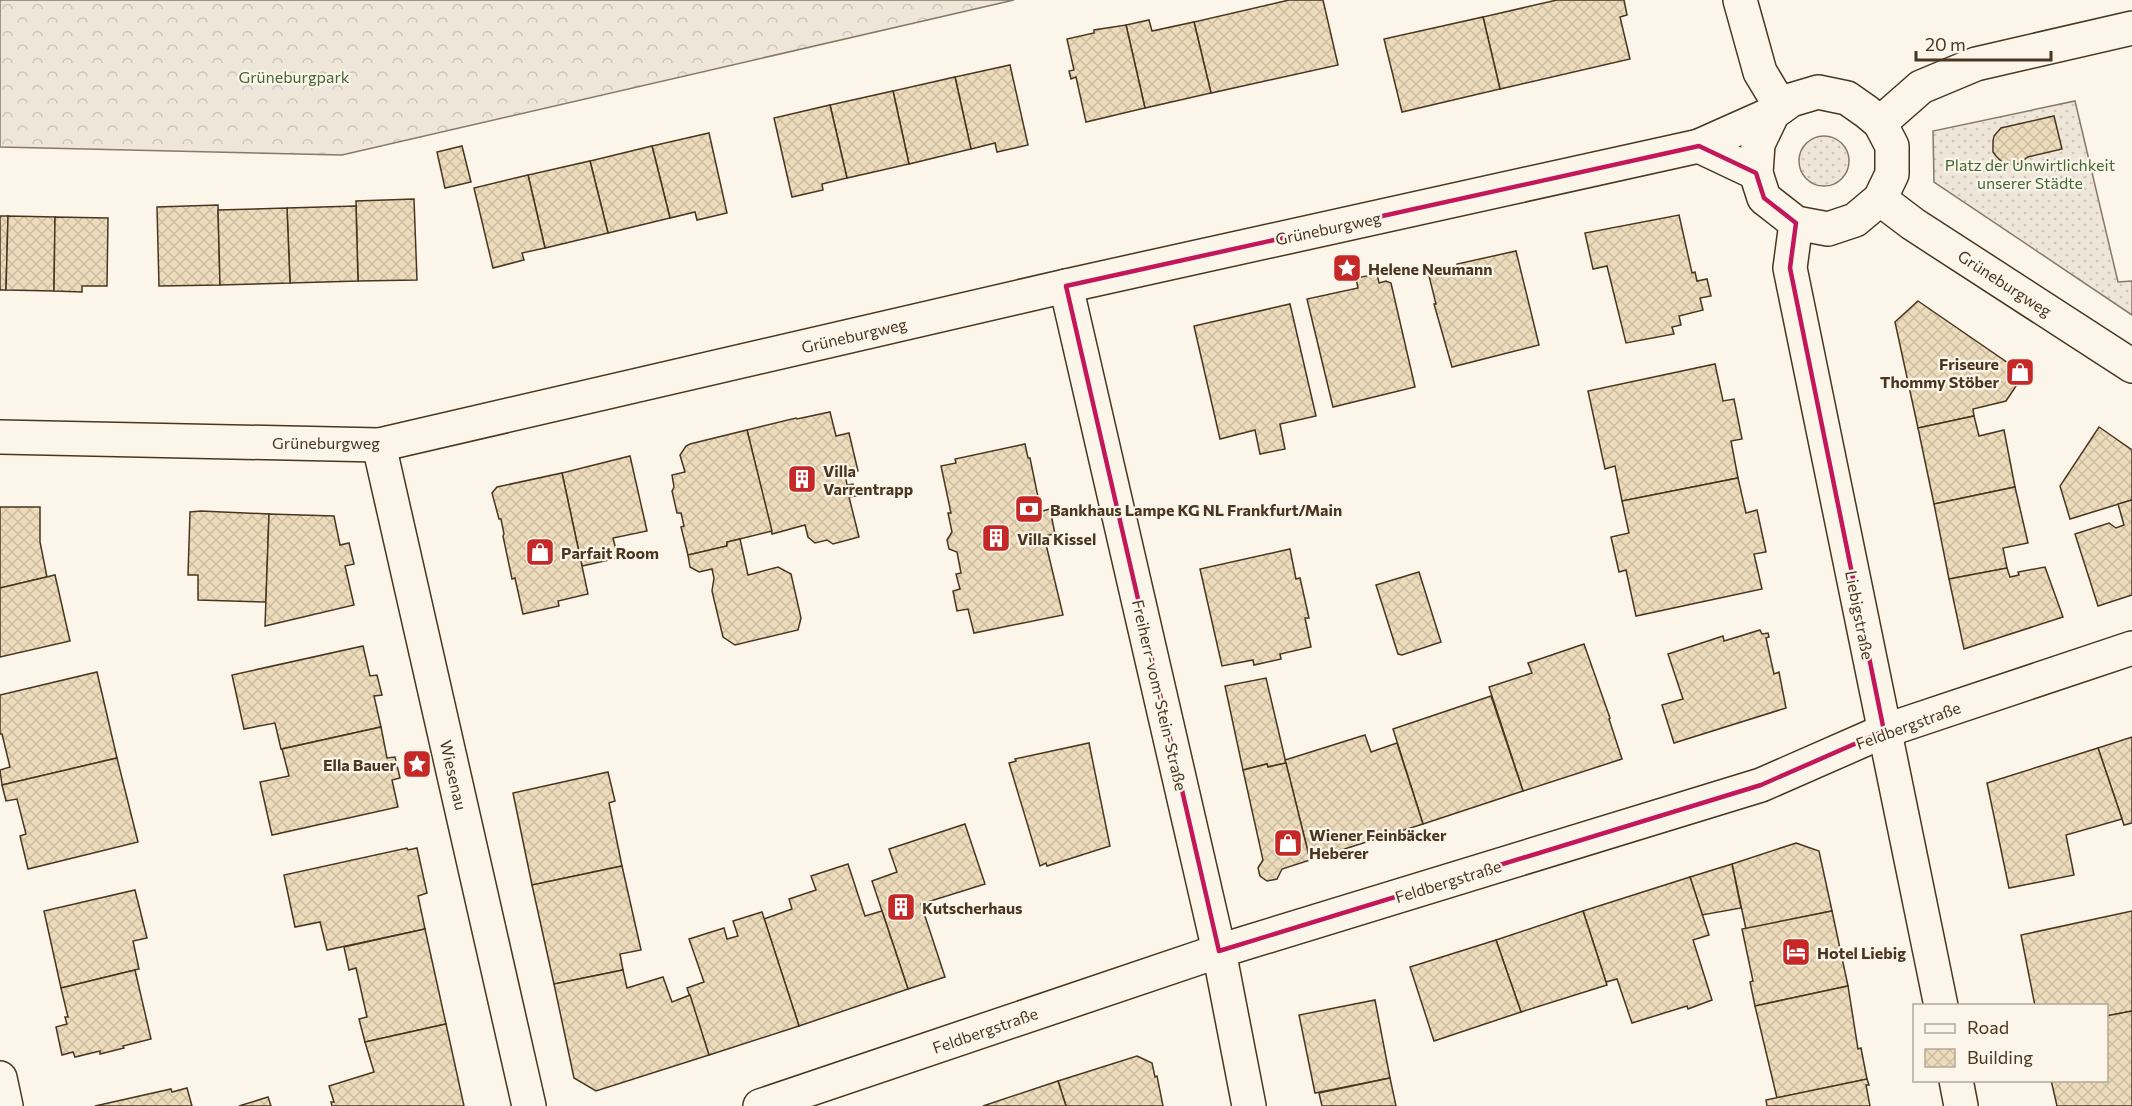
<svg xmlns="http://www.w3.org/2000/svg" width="2132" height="1106" viewBox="0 0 2132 1106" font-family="Commissioner,sans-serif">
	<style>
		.grass { fill: url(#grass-dots); stroke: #887966; stroke-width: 1.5 }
		.forest { fill: url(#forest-crowns); stroke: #887966; stroke-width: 1.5 }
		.building { fill: url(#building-cross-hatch); stroke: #4a3520; stroke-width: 1.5 }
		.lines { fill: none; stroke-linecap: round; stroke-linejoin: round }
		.minor-casing { stroke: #4a3520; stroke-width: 36 }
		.minor { stroke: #fbf6e9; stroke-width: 33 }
		.marked { fill: none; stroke: #c2185b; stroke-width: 4.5; stroke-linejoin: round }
		.labels { text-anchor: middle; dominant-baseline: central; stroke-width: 4.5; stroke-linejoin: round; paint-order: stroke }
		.park-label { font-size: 16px; fill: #436837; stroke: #fbf6e9 }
		.street-label { font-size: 16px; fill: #4a3520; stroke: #fbf6e9 }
		.poi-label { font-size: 16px; font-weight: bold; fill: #4a3520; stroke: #fbf6e9; text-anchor: start }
	</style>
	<defs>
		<pattern id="grass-dots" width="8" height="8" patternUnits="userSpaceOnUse" patternTransform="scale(1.5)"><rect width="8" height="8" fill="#ede6d9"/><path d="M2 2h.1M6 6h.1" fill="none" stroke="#cdc6ba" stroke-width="1.8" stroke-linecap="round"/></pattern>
		<pattern id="forest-crowns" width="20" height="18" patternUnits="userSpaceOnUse" patternTransform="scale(1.5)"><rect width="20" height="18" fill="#ede6d9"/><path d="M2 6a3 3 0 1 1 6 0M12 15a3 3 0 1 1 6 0" fill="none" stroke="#cdc6ba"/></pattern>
		<pattern id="building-cross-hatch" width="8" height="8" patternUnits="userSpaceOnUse" patternTransform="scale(1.5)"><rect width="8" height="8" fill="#ecdcbc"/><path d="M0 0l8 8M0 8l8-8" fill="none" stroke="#ccbda1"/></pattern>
	</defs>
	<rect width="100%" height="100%" fill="#fbf6e9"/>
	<!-- grass -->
	<g class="grass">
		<path d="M2075,101L2118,282L2132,281V315L1934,182L1933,131Z"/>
		<circle cx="1824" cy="161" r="25"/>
	</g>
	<!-- forest -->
	<path class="forest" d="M0,0H1014L342,155L0,147Z"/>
	<!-- building -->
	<g class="building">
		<path d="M1289,0H1323L1338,65L1211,93L1194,22Z"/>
		<path d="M1557,0H1624L1627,15L1620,17L1630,59L1500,89L1483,17Z"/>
		<path d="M1483,17L1500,89L1402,112L1384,39Z"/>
		<path d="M1149,20L1152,31L1194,22L1211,93L1145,108L1126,25Z"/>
		<path d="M1126,25L1145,108L1086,122L1076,77L1071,79L1069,71L1074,70L1067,39L1094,33V30Z"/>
		<path d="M1010,65L1028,145L997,152L995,143L971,149L955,77Z"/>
		<path d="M955,77L971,149L909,164L893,91Z"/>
		<path d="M893,91L909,164L847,178L830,105Z"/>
		<path d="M830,105L847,178L822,184L823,190L792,197L774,118Z"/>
		<path d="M2054,116L2062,149L2028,157L2018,164H2013L2003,163L1996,156L1993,152V141L1994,136L2001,128Z"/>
		<path d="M709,133L727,213L697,220L695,212L670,218L652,146Z"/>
		<path d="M462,146L471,182L445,188L437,152Z"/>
		<path d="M652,146L670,218L608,233L590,161Z"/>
		<path d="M590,161L608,233L545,248L528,175Z"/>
		<path d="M528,175L545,248L522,253L524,260L493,268L474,188Z"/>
		<path d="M414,199L417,280L358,281L356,201Z"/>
		<path d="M218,205L220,285L159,286L157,207Z"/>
		<path d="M356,206L358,281L290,283L287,208Z"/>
		<path d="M287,208L290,283L220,285L218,210Z"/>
		<path d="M1679,215L1692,273L1695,272L1697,281L1707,279L1711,296L1700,298L1703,310L1679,316L1681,325L1672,327L1674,334L1626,343L1607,266L1593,269L1585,233Z"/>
		<path d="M0,216H8L6,290H0Z"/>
		<path d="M8,216L55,217L54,291L6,290Z"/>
		<path d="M55,217L108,218L107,286H82V292L54,291Z"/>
		<path d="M1516,251L1539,345L1452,367L1434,304H1436L1429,276L1432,272L1457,266V264Z"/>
		<path d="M1377,274L1379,283L1386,281L1391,283L1415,387L1333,407L1307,299L1358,288L1356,278Z"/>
		<path d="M1918,301L2024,374L2006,401L1973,409L1974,416L1918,428L1895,322Z"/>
		<path d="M1290,304L1316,416L1280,424L1285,449L1260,454L1255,430L1220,439L1194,326Z"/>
		<path d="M1715,364L1723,401L1734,399L1742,439L1731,441L1738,478L1622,501L1615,466L1605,469L1588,391Z"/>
		<path d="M830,412L836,436L849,433L858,471L845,474L847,485L853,484L856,496L849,497L859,537L833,544L827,540L815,543L808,537L805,525L772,534L747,430L796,418L797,419Z"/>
		<path d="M1974,416L1979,436L2004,430L2015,487L1934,504L1918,428Z"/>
		<path d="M2099,427L2132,450V500L2070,519L2060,486Z"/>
		<path d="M747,430L772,531L727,542V546L688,555L681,527L684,526L681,513H677L672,491L674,487L672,475L685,472L680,455L686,446L690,444Z"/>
		<path d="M1025,444L1028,458H1030L1038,497H1036L1039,512L1050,509L1055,534L1044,536L1063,615L974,633L968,609L957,611L953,591L960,589L956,574L961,573L957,552L949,549L947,540L952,532L948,513H951L941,466L956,463L955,459Z"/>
		<path d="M630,456L647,531L613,538L618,558L582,566L562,473Z"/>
		<path d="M562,473L588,594L558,601L559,606L523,614L515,578L512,579L503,536L504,534L501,519H499L492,493L497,487Z"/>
		<path d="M1738,478L1746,513L1757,510L1766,552L1754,554L1762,589L1636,616L1626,570L1619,572L1611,537L1629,533L1622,501Z"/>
		<path d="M2015,487L2028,543L2003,548L2007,568L1949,579L1934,504Z"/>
		<path d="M2132,500V595L2098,606L2075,534L2109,523L2116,528L2124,525L2118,504Z"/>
		<path d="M0,507H40V542L47,577L0,588Z"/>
		<path d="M201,511L269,514L266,602L198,600V575H188L190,512Z"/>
		<path d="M269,514L334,516L340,545L349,543L354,564L345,566L354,605L265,626Z"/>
		<path d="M740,539L748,575L778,567L791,574L801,618L798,630L735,645L723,637L712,591L714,578L712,569L699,572L690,567L688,555L727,546V542Z"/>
		<path d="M1290,549L1296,579L1300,578L1309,618H1305L1311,647L1280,654L1281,659L1254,665L1253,660L1222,666L1200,569Z"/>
		<path d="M2045,567L2063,617L1964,649L1949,579L2007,568L2010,577L2019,575L2018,572Z"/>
		<path d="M1419,572L1441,642L1402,655L1398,654L1376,585Z"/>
		<path d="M55,575L70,641L0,657V588Z"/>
		<path d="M1760,630L1762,634L1768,633L1769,637L1766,638L1774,674L1779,672L1786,708L1674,743L1662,705L1683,699L1668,654L1723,636L1724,641Z"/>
		<path d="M1584,644L1610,718L1609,719L1622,759L1523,791L1489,687L1532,673L1528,663Z"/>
		<path d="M363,646L370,676L377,675L382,695L374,696L381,727L281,749L275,723L244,729L232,675Z"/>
		<path d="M97,672L117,758L2,785L0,770L10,767L2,734H0V695Z"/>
		<path d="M1266,678L1286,763L1268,767L1267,764L1243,770L1225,686Z"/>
		<path d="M1491,696L1523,791L1423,824L1393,729Z"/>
		<path d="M381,727L387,758L395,757L400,778L392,780L398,807L272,835L260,782L289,776L282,749Z"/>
		<path d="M1365,735L1371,752L1397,743L1423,824L1310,860L1285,760Z"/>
		<path d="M2132,737V823L2124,825L2098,748Z"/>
		<path d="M1089,743L1110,846L1047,866L1046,863L1040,866L1009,763L1016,761L1015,759Z"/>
		<path d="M2098,748L2122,819L2066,835L2074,875L2009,888L1987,783Z"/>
		<path d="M117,758L138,842L28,869L20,836L26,834L17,799L6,801L2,785Z"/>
		<path d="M1286,763L1310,860L1282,869L1277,879L1267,881L1260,876L1258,868L1263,860L1243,770L1267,764L1268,767Z"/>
		<path d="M608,772L615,801L609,803L622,866L532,885L513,793Z"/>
		<path d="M965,824L985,884L921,904L945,977L908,989L872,881L897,872L889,849Z"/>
		<path d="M1796,843L1819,851L1832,911L1746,929L1732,864Z"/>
		<path d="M407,848L408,850L417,848L427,893L418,896L425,929L327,950L320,922L295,927L284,875Z"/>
		<path d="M848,864L865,916L882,911L908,989L799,1026L764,919L792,909L789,899L816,890L811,876Z"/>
		<path d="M1732,864L1741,908L1702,915L1690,877Z"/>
		<path d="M622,866L641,950L620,954L623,970L554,984L532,885Z"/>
		<path d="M1690,877L1709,935L1693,940L1712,1000L1688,1009L1687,1006L1632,1023L1617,979L1606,982L1583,911Z"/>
		<path d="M135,890L147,938L133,941L139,969L61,988L44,911Z"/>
		<path d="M1583,911L1607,985L1521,1012L1496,940Z"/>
		<path d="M1832,911L1848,986L1755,1006L1750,982L1753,981L1742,929Z"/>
		<path d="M2132,911V1011L2106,1016V1006H2035L2021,935Z"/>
		<path d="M762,912L799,1026L709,1055L687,988L704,982L689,939L724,928L727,939L738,936L733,921Z"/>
		<path d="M425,929L446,1024L365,1042L359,1019L367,1017L356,968L349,970L344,947Z"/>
		<path d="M1496,940L1521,1012L1434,1041L1410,967Z"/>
		<path d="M135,970L151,1039L123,1046L124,1048L100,1054V1051L75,1057L73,1052L62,1055L56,1027L67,1024L65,1017H68L61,988Z"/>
		<path d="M623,970L627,988L663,977L672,1002L690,995L709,1055L596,1091L574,1078L554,984Z"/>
		<path d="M1848,986L1858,1049L1861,1048L1867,1079L1777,1098L1755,1006Z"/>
		<path d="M1375,1000L1390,1078L1315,1093L1299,1015Z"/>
		<path d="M2132,1011V1106H2057L2051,1080H2106V1016Z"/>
		<path d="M446,1024L464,1106H332L331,1102H334L329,1086L374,1072L365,1042Z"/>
		<path d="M1137,1056L1152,1063L1155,1077L1157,1076L1163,1106H1066L1058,1081Z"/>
		<path d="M1390,1078L1396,1106H1322L1319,1093Z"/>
		<path d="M1867,1079L1869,1085H1866L1870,1106H1767L1766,1100Z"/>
		<path d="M1058,1081L1066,1106H983Z"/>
		<path d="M187,1088L192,1106H95L171,1089L172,1092Z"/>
		<path d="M268,1097L271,1106H239Z"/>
	</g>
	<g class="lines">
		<!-- minor casing -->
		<g class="minor-casing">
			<g id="minor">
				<path d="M1740,0L1760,72L1781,107"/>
				<path d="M1818,92L1847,98L1867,112L1880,123L1892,146V174L1880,199L1855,220L1828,229L1796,223L1764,198L1756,173L1758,144L1773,113L1791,100Z"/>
				<path d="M1880,123L1921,87L1976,64L2132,28"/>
				<path d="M1699,146L1756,173"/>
				<path d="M1880,199L1913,224L2132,366"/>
				<path d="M1796,223L1790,268L1941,1006"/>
				<path d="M1066,286L1219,951L1249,1106"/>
				<path d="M0,437L379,445L1066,286L1699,146L1773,113"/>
				<path d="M379,445L529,1106"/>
				<path d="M0,1078L6,1106"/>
				<path d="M1956,1080L1961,1106"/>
				<path d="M760,1106L1219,951L1761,785L1884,731L2132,648"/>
			</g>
		</g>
		<!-- minor -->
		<use href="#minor" class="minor"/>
	</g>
	<!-- marked area -->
	<path class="marked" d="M1699,146L1756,173L1764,198L1796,223L1790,268L1884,731L1761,785L1219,951L1066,286Z"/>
	<!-- icons -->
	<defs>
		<g id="sight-square" transform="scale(1.5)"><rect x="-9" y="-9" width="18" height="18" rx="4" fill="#c62828" stroke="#fbf6e9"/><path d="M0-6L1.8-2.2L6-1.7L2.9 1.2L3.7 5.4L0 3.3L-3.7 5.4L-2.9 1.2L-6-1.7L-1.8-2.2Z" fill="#fff"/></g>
		<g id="shop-square" transform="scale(1.5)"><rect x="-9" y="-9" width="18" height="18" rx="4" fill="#c62828" stroke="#fbf6e9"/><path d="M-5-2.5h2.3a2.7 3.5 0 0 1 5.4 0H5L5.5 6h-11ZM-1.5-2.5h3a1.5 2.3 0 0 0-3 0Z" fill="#fff"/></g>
		<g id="building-square" transform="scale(1.5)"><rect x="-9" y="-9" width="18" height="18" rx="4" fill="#c62828" stroke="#fbf6e9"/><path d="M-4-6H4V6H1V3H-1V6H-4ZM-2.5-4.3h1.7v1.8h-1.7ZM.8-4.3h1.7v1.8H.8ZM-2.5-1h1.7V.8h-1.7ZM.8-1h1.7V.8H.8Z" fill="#fff"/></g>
		<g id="bank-square" transform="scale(1.5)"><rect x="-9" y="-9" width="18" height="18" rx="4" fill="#c62828" stroke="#fbf6e9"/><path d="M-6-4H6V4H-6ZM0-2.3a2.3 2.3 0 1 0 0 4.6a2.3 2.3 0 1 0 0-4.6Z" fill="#fff"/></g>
		<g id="hotel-square" transform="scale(1.5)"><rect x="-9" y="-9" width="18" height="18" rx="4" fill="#c62828" stroke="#fbf6e9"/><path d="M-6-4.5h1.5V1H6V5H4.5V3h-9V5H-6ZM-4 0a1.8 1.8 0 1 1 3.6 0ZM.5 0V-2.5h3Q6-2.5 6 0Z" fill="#fff"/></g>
	</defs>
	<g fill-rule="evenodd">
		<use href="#sight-square" x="1347" y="268"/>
		<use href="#shop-square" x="2020" y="372"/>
		<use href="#building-square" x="802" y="479"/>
		<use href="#bank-square" x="1029" y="509"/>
		<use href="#building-square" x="996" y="538"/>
		<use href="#shop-square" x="540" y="552"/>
		<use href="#sight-square" x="417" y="764"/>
		<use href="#shop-square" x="1288" y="843"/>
		<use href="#building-square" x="901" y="907"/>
		<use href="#hotel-square" x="1796" y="952"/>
	</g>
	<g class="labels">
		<!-- park labels -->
		<g class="park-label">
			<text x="294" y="76">Grüneburgpark</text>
			<text x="2030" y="164">Platz der Unwirtlichkeit<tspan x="2030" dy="18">unserer Städte</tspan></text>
		</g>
		<!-- street labels -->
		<g class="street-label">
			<text transform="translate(1328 228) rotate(-12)">Grüneburgweg</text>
			<text transform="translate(2005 283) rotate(33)">Grüneburgweg</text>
			<text transform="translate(854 335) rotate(-13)">Grüneburgweg</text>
			<text x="326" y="442">Grüneburgweg</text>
			<text transform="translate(1860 615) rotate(79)">Liebigstraße</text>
			<text transform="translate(1160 695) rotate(77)">Freiherr-vom-Stein-Straße</text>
			<text transform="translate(1908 725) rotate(-20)">Feldbergstraße</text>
			<text transform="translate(454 775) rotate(77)">Wiesenau</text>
			<text transform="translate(1448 881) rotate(-17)">Feldbergstraße</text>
			<text transform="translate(985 1030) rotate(-19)">Feldbergstraße</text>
		</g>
		<!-- poi labels -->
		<g class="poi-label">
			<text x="1368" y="268">Helene Neumann</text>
			<text x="1999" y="363" text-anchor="end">Friseure<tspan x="1999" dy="18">Thommy Stöber</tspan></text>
			<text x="823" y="470">Villa<tspan x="823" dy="18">Varrentrapp</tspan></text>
			<text x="1050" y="509">Bankhaus Lampe KG NL Frankfurt/Main</text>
			<text x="1017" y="538">Villa Kissel</text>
			<text x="561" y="552">Parfait Room</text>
			<text x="396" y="764" text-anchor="end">Ella Bauer</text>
			<text x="1309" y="834">Wiener Feinbäcker<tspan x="1309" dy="18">Heberer</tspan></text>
			<text x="922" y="907">Kutscherhaus</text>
			<text x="1817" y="952">Hotel Liebig</text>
		</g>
	</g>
	<!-- legend -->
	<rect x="1913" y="1004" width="195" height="78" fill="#fbf6e9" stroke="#b4a999" stroke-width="1.5"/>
	<rect x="1925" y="1024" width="30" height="9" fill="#fbf6e9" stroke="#b4a999" stroke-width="1.5"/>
	<text x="1967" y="1034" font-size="18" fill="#4a3520">Road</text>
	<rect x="1925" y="1049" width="30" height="18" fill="url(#building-cross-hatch)" stroke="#b4a999" stroke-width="1.5"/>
	<text x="1967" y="1064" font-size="18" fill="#4a3520">Building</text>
	<!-- scale -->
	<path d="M1916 51v9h135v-9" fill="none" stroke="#4a3520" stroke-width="3"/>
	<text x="1925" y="51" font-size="18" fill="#4a3520" stroke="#fbf6e9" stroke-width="4.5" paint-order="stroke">20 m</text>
</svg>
